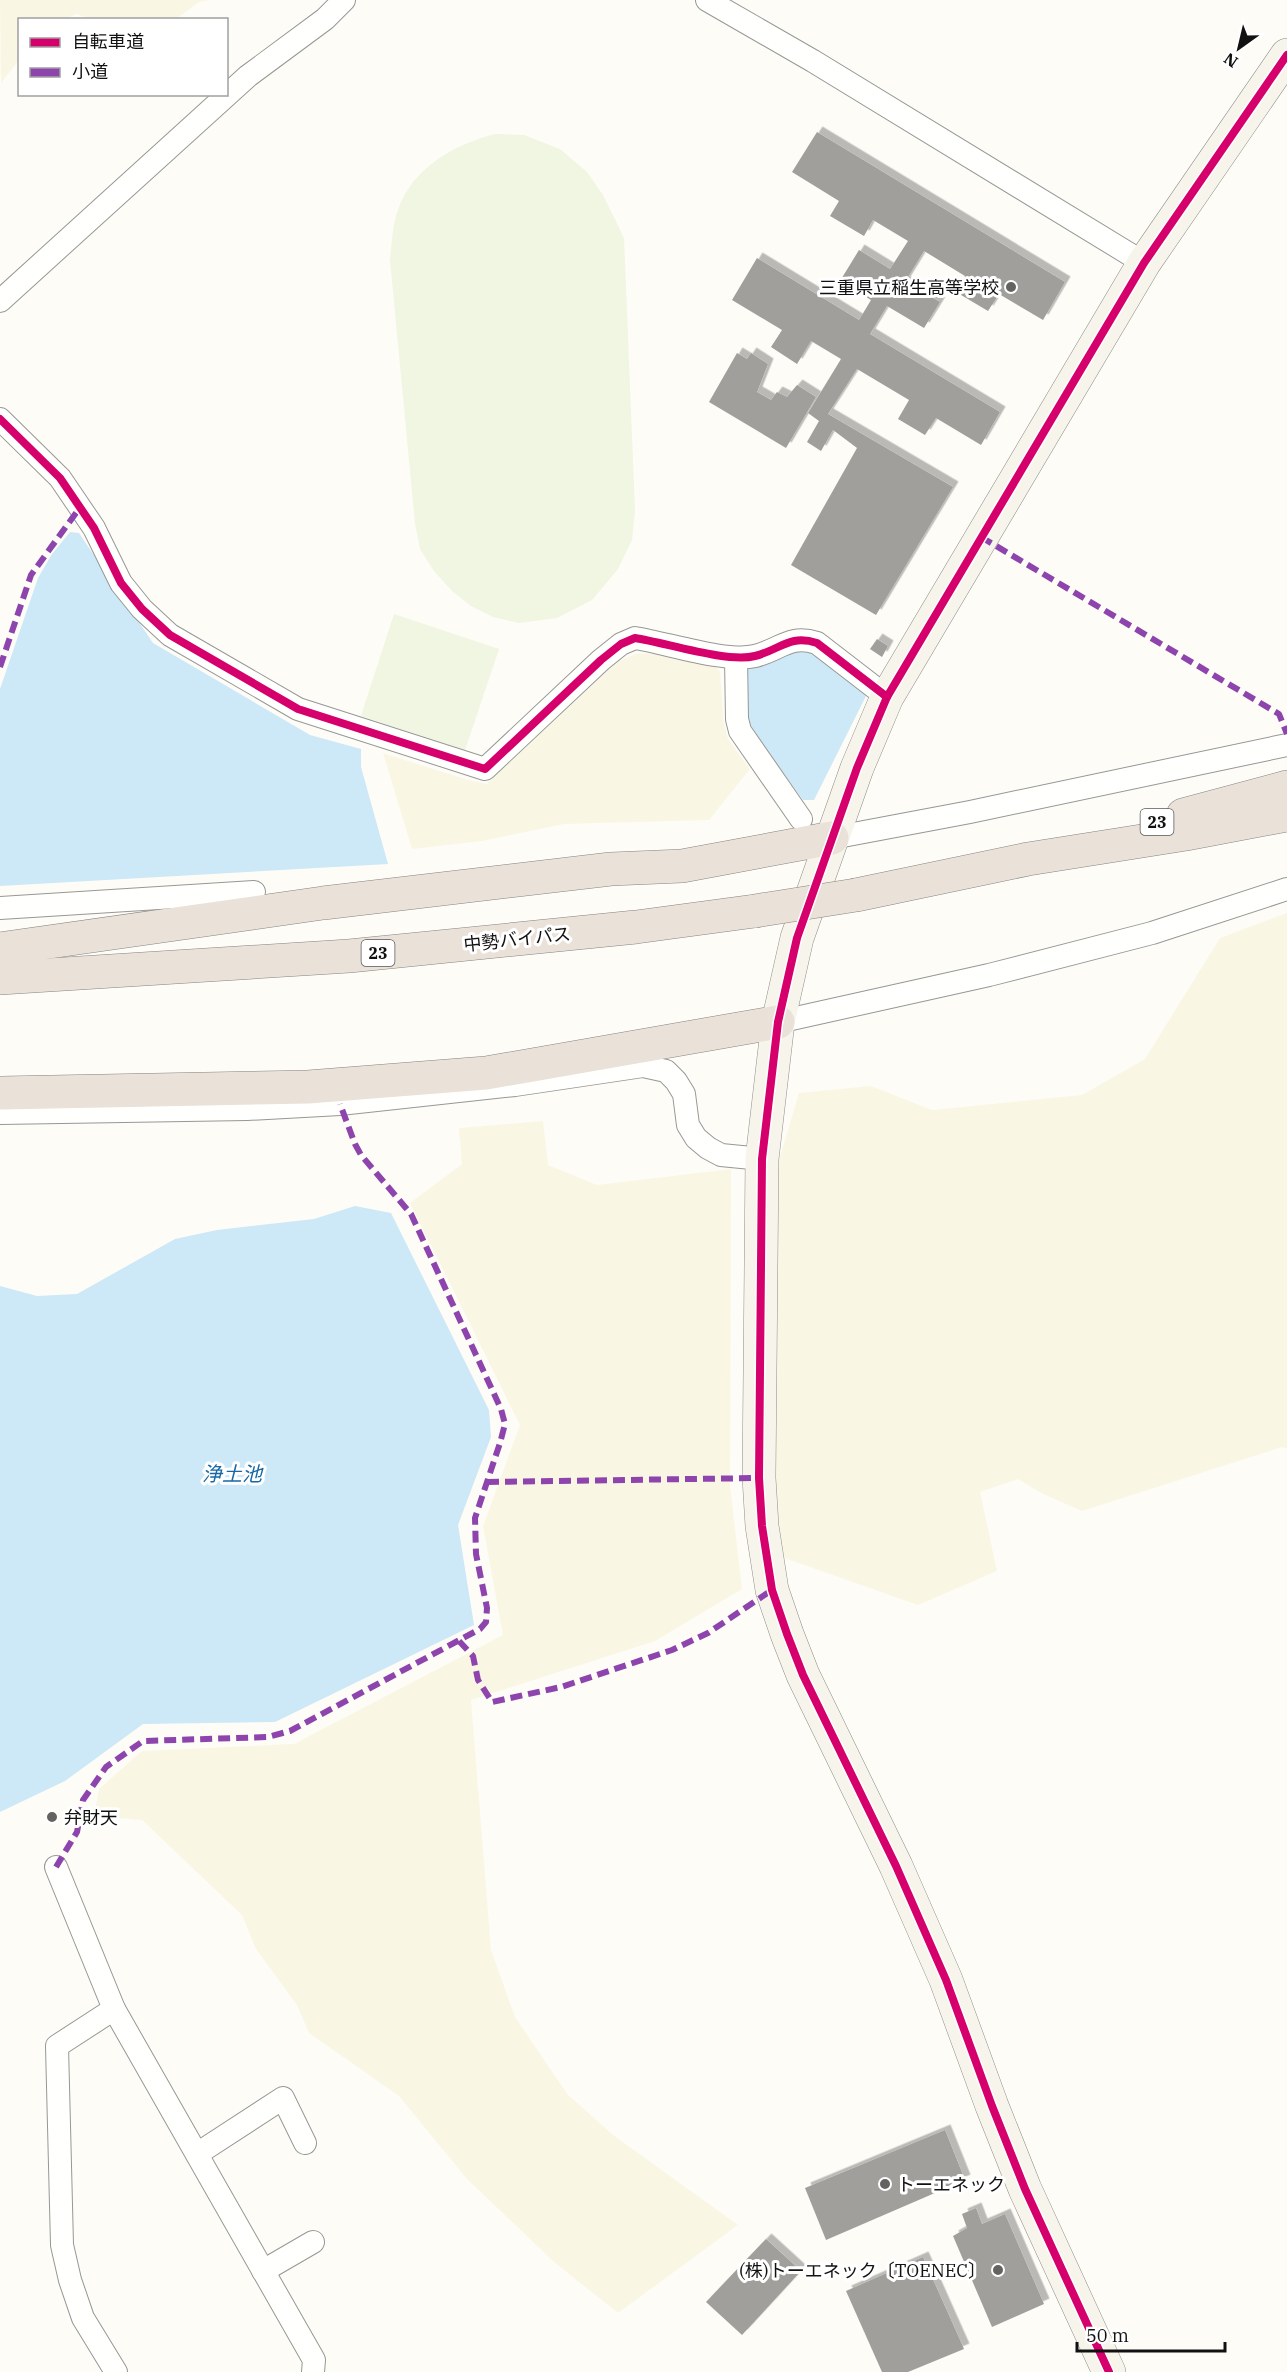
<svg xmlns="http://www.w3.org/2000/svg" width="1287" height="2372" viewBox="0 0 1287 2372" font-family="'IBM Plex Serif','Noto Sans JP',serif">
	<style>
		.farmland { fill: #f9f7e4 }
		.pitch { fill: #f0f6e1 }
		.water { fill: #cde8f7 }
		.building { fill: #a19f9c; filter: url(#shadow) }
		.lines { fill: none; stroke-linecap: round; stroke-linejoin: round }
		.street-casing { stroke: #979795; stroke-width: 24 }
		.secondary-casing { stroke: #8e8d8b; stroke-width: 34 }
		.highway-casing { stroke: #858482; stroke-width: 34 }
		.street { stroke: #fffffe; stroke-width: 22 }
		.secondary { stroke: #f6f4eb; stroke-width: 33 }
		.highway { stroke: #eae1d8; stroke-width: 33 }
		.highway-bridge-casing { stroke: #858482; stroke-width: 34; stroke-linecap: butt }
		.highway-bridge { stroke: #eae1d8; stroke-width: 33 }
		.quiet { stroke: #8e44ad; stroke-width: 6; stroke-dasharray: 12 6; stroke-linecap: butt }
		.cycleway-casing { stroke: #fff; stroke-width: 11 }
		.cycleway { stroke: #d6006c; stroke-width: 8 }
		.poi-dot { fill: #646362; stroke: #fff; stroke-width: 2 }
		.labels { text-anchor: middle; dominant-baseline: central; stroke-width: 6; stroke-linejoin: round; paint-order: stroke }
		.shield { fill: #fff; stroke: #585858; stroke-width: 1.5 }
		.shield-label { font-size: 16px; font-weight: bold; fill: #111 }
		.poi-label { font-size: 18px; fill: #111; stroke: #fff; text-anchor: end }
		.street-label { font-size: 18px; fill: #111; stroke: #fff }
		.water-label { font-size: 20px; font-style: italic; fill: #1768a6; stroke: #fff }
	</style>
	<defs>
		<filter id="shadow"><feDropShadow dx="5.5" dy="-5.5" stdDeviation="0" flood-color="#0004"/></filter>
	</defs>
	<rect width="100%" height="100%" fill="#fdfcf7"/>
	<!-- farmland -->
	<g class="farmland">
		<path d="M0,0H209L199,2L176,19H91L76,14L67,19L20,20L19,60L1,83Z"/>
		<path d="M656,653L714,665L720,672L724,724L728,739L750,769L709,820L564,824L482,841L412,849L383,753L468,780L487,784L616,662L636,654Z"/>
		<path d="M1287,913V1449L1282,1447L1082,1511L1043,1494L1018,1479L980,1492L997,1571L918,1605L776,1555L771,1429L774,1177L799,1093L871,1086L932,1110L1082,1095L1145,1059L1220,938Z"/>
		<path d="M543,1121L548,1165L597,1185L731,1169L730,1485L742,1589L655,1641L471,1700L491,1950L515,2017L568,2095L613,2135L738,2225L618,2313L554,2262L467,2179L399,2096L309,2033L297,2005L256,1949L242,1915L142,1820L94,1816L99,1789L142,1751L294,1744L503,1635L483,1526L520,1425L410,1203L462,1164L459,1128Z"/>
	</g>
	<!-- pitch -->
	<g class="pitch">
		<path d="M495,134L524,135L560,149L587,172L603,195L624,238L635,511L632,540L618,569L592,600L557,618L519,623L493,617L471,606L452,591L434,571L420,549L415,523L390,260C392,244 392,226 398,210C412,168 455,144 495,134Z"/>
		<path d="M394,614L499,649L465,750L361,716Z"/>
	</g>
	<!-- water -->
	<g class="water">
		<path d="M70,532L79,533L153,643L310,735L361,749V767L388,864L0,886V689L38,578L52,554Z"/>
		<path d="M797,652L813,653L867,694L814,800H803L758,738L747,719V670L783,655Z"/>
		<path d="M355,1206L391,1213L489,1410L491,1437L458,1525L474,1625L275,1722L143,1724L65,1781L0,1812V1286L37,1296L77,1294L175,1239L217,1230L314,1219Z"/>
	</g>
	<!-- building -->
	<g class="building">
		<path d="M817,132L1065,282L1043,320L999,294L988,311L956,292L965,276L924,251L905,282L940,302L924,328L887,306L870,334L1000,412L981,445L936,418L925,435L898,419L909,400L857,369L828,414L953,487L876,615L791,565L857,448L833,430L821,451L807,442L819,421L808,413L841,359L811,341L797,364L771,347L782,330L732,300L757,258L859,320L871,300L840,281L859,250L890,269L908,241L873,220L864,236L830,216L839,201L792,172Z"/>
		<path d="M737,353L747,359L751,353L768,364L757,392L771,400L777,392L787,397L797,385L816,397L786,448L709,402Z"/>
		<path d="M877,639L888,646L882,657L870,649Z"/>
		<path d="M945,2130L965,2180L826,2240L805,2188Z"/>
		<path d="M976,2208L982,2224L1005,2214L1044,2304L992,2327L953,2236L967,2228L962,2214Z"/>
		<path d="M766,2239L801,2271L742,2335L706,2302Z"/>
		<path d="M923,2257L964,2349L908,2372H882L846,2291Z"/>
	</g>
	<g class="lines">
		<!-- street casing -->
		<g class="street-casing">
			<g id="street">
				<path d="M707,0L813,61L1144,263"/>
				<path d="M0,301L248,76L325,19L344,0"/>
				<path d="M0,419L60,478L94,528L121,583L142,609L170,635L298,709L485,769L601,660L621,644L635,638C667,643 727,663 755,656C780,650 789,634 817,643L887,697"/>
				<path d="M736,658L737,719L740,731L801,819"/>
				<path d="M832,838L970,812L1287,745"/>
				<path d="M0,908L254,892"/>
				<path d="M778,1022L989,975L1152,933L1287,889"/>
				<path d="M0,1113L247,1109L340,1104L515,1085L643,1066L666,1071L676,1081L684,1094L688,1125L696,1138L708,1148L721,1155L762,1159"/>
				<path d="M56,1867L114,2009"/>
				<path d="M197,2154L283,2098L305,2143"/>
				<path d="M263,2271L313,2242"/>
				<path d="M116,2372L83,2318L70,2280L62,2245L57,2046L114,2009L314,2360L313,2372"/>
			</g>
		</g>
		<!-- secondary casing -->
		<g class="secondary-casing">
			<path id="secondary" d="M1109,2372L1025,2189L992,2106L946,1980L896,1866L803,1675L787,1634L772,1590L762,1526L759,1478L762,1159L778,1022L797,938L857,768L887,697L1144,263L1287,55"/>
		</g>
		<!-- highway casing -->
		<g class="highway-casing">
			<g id="highway">
				<path d="M1183,815L1287,787"/>
				<path d="M856,895L1028,859L1186,834L1287,815"/>
				<path d="M0,949L323,903L611,869L682,866L832,838"/>
				<path d="M0,978L349,956L636,927L755,911"/>
				<path d="M0,1093L308,1087L486,1073L778,1022"/>
			</g>
		</g>
		<!-- street -->
		<use href="#street" class="street"/>
		<!-- secondary -->
		<use href="#secondary" class="secondary"/>
		<!-- highway -->
		<use href="#highway" class="highway"/>
		<!-- highway-bridge casing -->
		<g class="highway-bridge-casing">
			<path id="highway-bridge" d="M755,911L856,895"/>
		</g>
		<!-- highway-bridge -->
		<use href="#highway-bridge" class="highway-bridge"/>
		<!-- quiet -->
		<g class="quiet">
			<path d="M981,537L1279,714L1287,734"/>
			<path d="M0,667L31,575L81,506"/>
			<path d="M487,1482L759,1478"/>
			<path d="M459,1641L473,1656L478,1680L492,1702L561,1687L672,1650L708,1633L772,1590"/>
			<path d="M56,1867L77,1832L83,1800L106,1767L143,1741L268,1737L290,1731L480,1629L486,1622L487,1608L476,1554L475,1518L500,1443L505,1424L501,1409L411,1214L361,1155L355,1144L340,1104"/>
		</g>
		<!-- cycleway casing -->
		<g class="cycleway-casing">
			<g id="cycleway">
				<path d="M0,419L60,478L94,528L121,583L142,609L170,635L298,709L485,769L601,660L621,644L635,638C667,643 727,663 755,656C780,650 789,634 817,643L887,697"/>
				<path d="M1109,2372L1025,2189L992,2106L946,1980L896,1866L803,1675L787,1634L772,1590L762,1526L759,1478L762,1159L778,1022L797,938L857,768L887,697L1144,263L1287,55"/>
			</g>
		</g>
		<!-- cycleway -->
		<use href="#cycleway" class="cycleway"/>
	</g>
	<!-- markers -->
	<g class="poi-dot">
		<circle cx="1011" cy="287" r="6"/>
		<circle cx="52" cy="1817" r="6"/>
		<circle cx="885" cy="2184" r="6"/>
		<circle cx="998" cy="2270" r="6"/>
	</g>
	<g class="labels">
		<!-- shield labels -->
		<g class="shield">
			<rect x="1140.5" y="809" width="33" height="26" rx="4.5"/>
			<rect x="361.5" y="940" width="33" height="26" rx="4.5"/>
		</g>
		<g class="shield-label">
			<text x="1157" y="822">23</text>
			<text x="378" y="953">23</text>
		</g>
		<!-- poi labels -->
		<g class="poi-label">
			<text x="999" y="287">三重県立稲生高等学校</text>
			<text x="64" y="1817" text-anchor="start">弁財天</text>
			<text x="897" y="2184" text-anchor="start">トーエネック</text>
			<text x="986" y="2270">(株)トーエネック〔TOENEC〕</text>
		</g>
		<!-- street labels -->
		<g class="street-label">
			<text transform="translate(517 939) rotate(-6)">中勢バイパス</text>
		</g>
		<!-- water labels -->
		<g class="water-label">
			<text x="232" y="1473">浄土池</text>
		</g>
	</g>
	<!-- legend -->
	<rect x="18" y="18" width="210" height="78" fill="#ffffff" stroke="#a0a0a0" stroke-width="1.5"/>
	<rect x="30" y="38" width="30" height="9" fill="#d6006c" stroke="#a0a0a0" stroke-width="1.5"/>
	<text x="72" y="48" font-size="18" fill="#111111">自転車道</text>
	<rect x="30" y="68" width="30" height="9" fill="#8e44ad" stroke="#a0a0a0" stroke-width="1.5"/>
	<text x="72" y="78" font-size="18" fill="#111111">小道</text>
	<!-- north arrow -->
	<g transform="translate(1239 48) rotate(214)" stroke="#ffffff" stroke-width="4.5" paint-order="stroke">
	<path d="M0-4.5L10 22L0 15L-10 22Z" fill="#111111"/>
	<text y="-9" font-size="16" font-weight="bold" text-anchor="middle" fill="#111111">N</text>
	</g>
	<!-- scale -->
	<path d="M1077 2342v9h148v-9" fill="none" stroke="#111111" stroke-width="3"/>
	<text x="1086" y="2342" font-size="18" fill="#111111" stroke="#ffffff" stroke-width="4.5" paint-order="stroke">50 m</text>
</svg>
